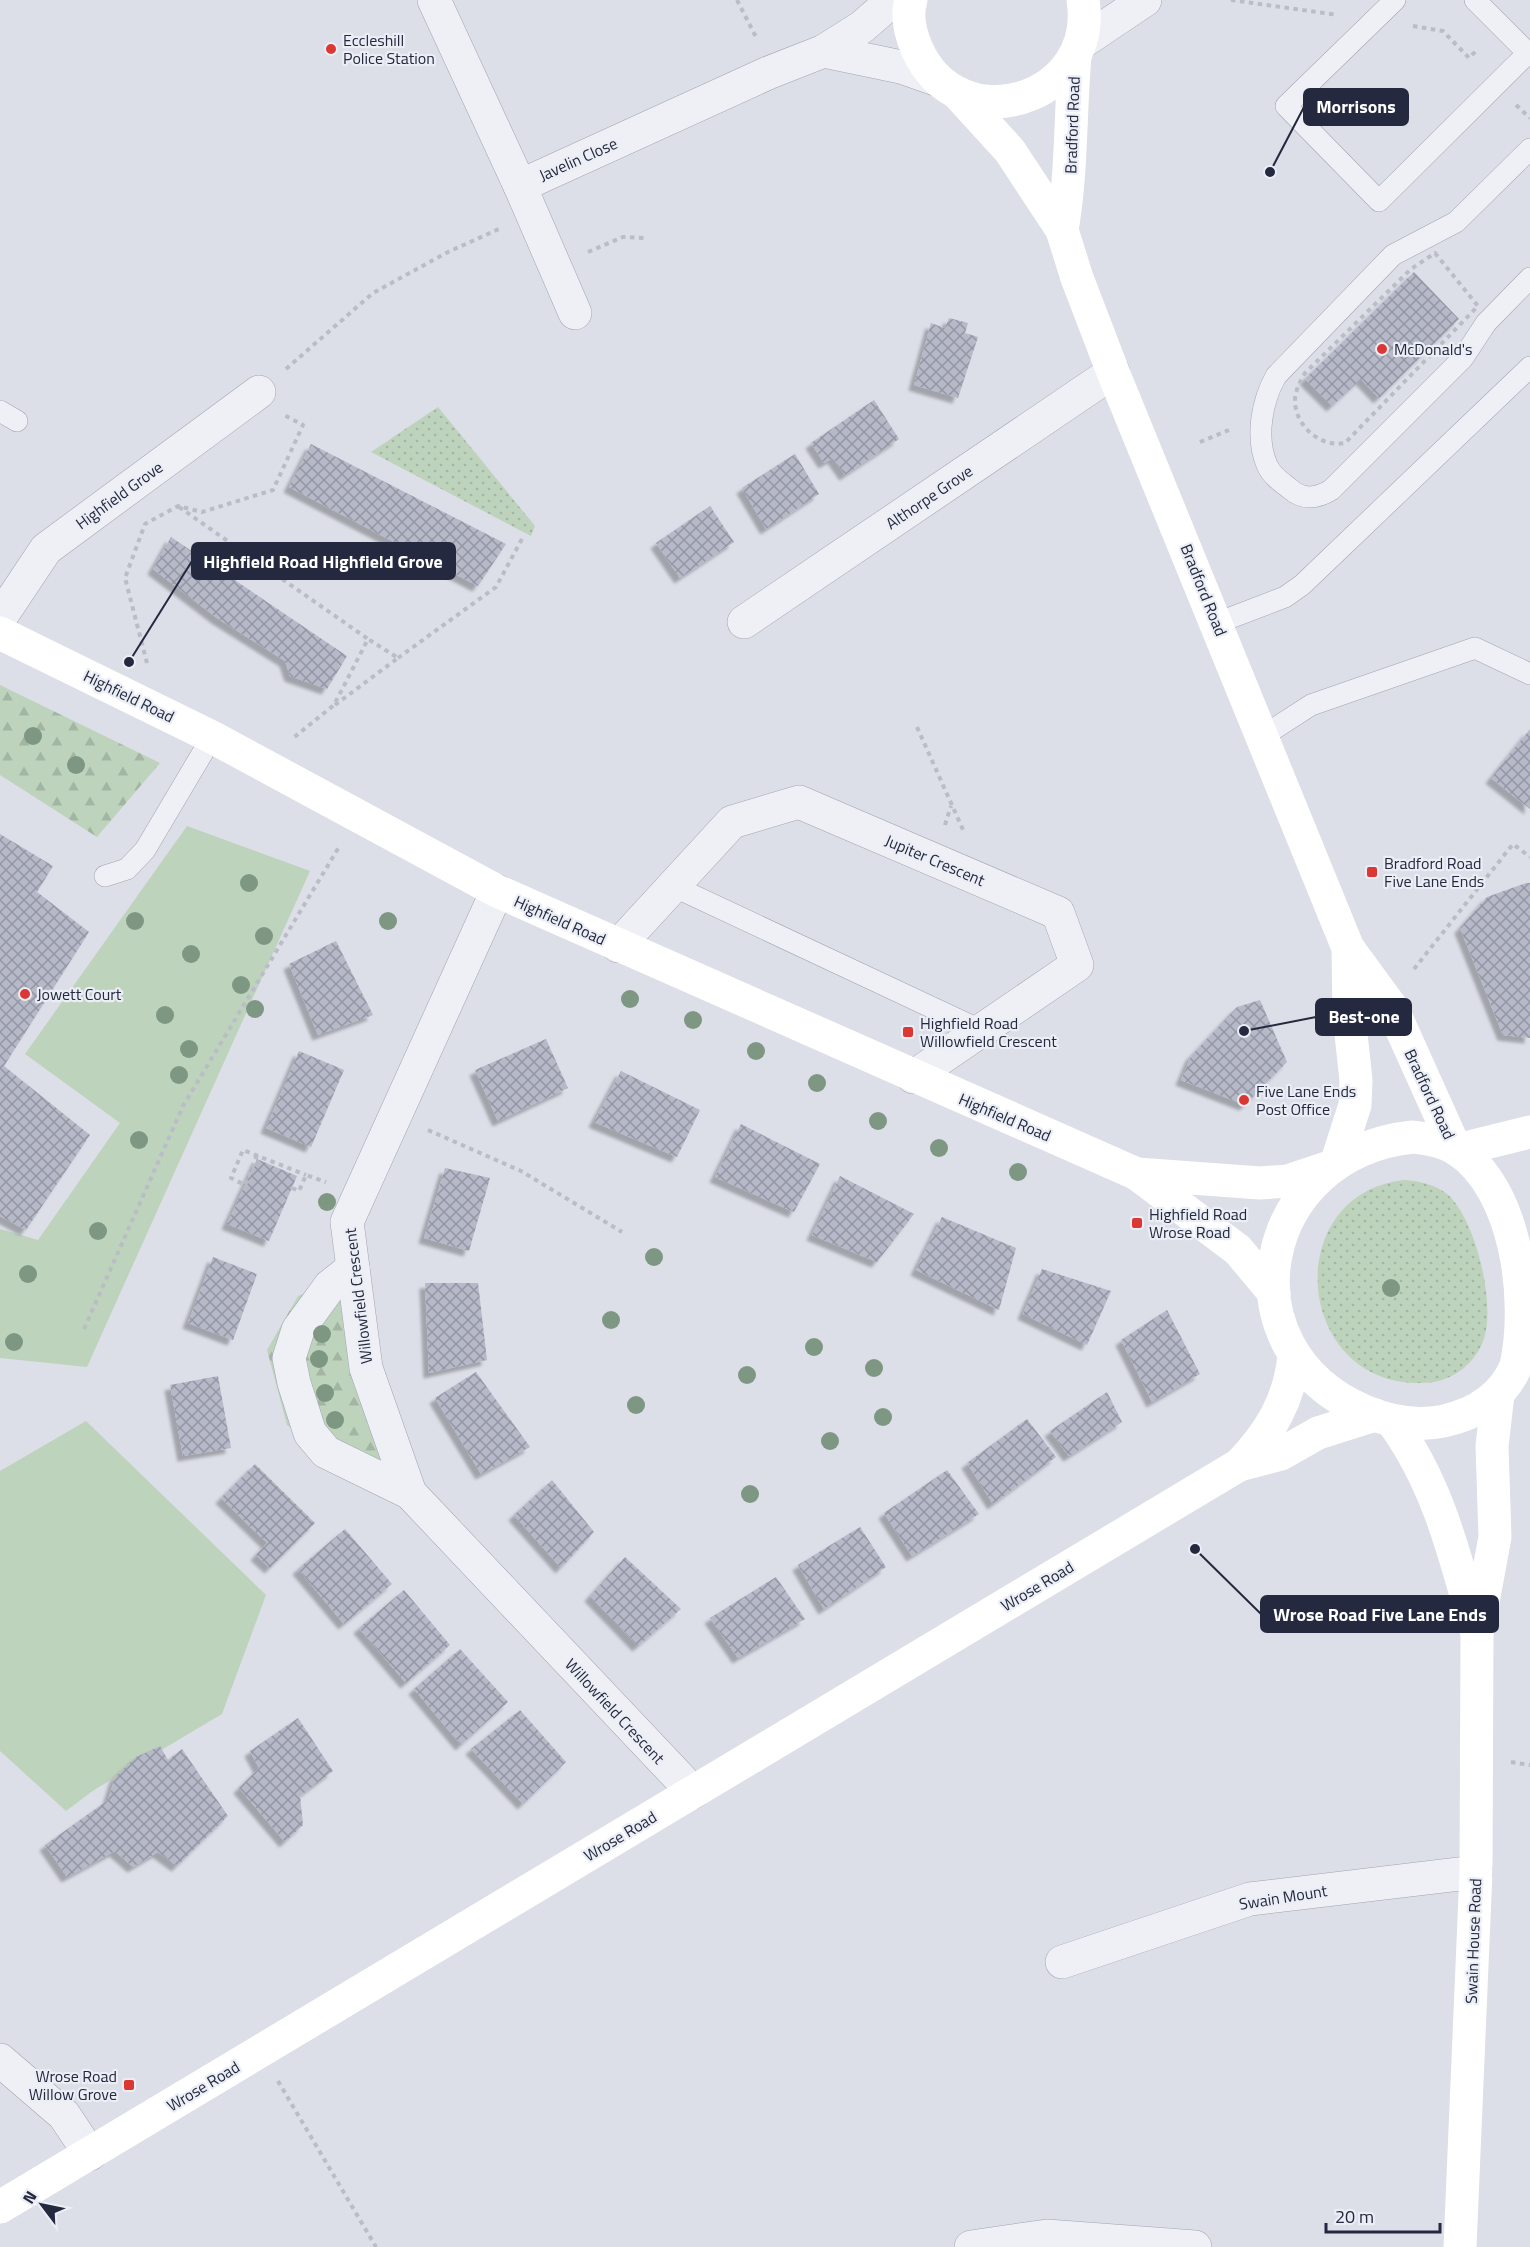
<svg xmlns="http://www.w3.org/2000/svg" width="1530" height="2247" viewBox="0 0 1530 2247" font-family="'Titillium Web',sans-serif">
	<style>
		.grass { fill: url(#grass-dots) }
		.forest { fill: url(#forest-firs) }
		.park { fill: #bed3bc }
		.building { fill: url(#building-cross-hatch); filter: url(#shadow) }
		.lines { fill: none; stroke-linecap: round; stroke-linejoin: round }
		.lane-casing { stroke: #a1a4b2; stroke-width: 22 }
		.street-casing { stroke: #a1a4b2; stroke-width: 34 }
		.path { stroke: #babcc6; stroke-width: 4; stroke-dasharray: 4.5 4.5; stroke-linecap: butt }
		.lane { stroke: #eff0f6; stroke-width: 21 }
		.street { stroke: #eff0f6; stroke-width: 33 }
		.secondary { stroke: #fff; stroke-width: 33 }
		.tree { fill: #7e9783 }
		.poi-dot { fill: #db3833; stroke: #ebeef5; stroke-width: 2 }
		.labels { text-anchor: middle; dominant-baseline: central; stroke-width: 4.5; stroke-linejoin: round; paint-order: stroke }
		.poi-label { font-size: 16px; fill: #24293f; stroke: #ebeef5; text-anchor: start }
		.street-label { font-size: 16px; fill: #24293f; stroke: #ebeef5 }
		.leader { fill: none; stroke: #24293f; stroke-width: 2 }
		.callout-dot { fill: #24293f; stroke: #ebeef5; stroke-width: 2 }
		.callout { fill: #24293f; stroke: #24293f; stroke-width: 2 }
		.callout-label { font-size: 18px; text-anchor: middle; font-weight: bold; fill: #fff }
	</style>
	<defs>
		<pattern id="grass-dots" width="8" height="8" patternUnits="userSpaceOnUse" patternTransform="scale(1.5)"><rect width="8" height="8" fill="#bed3bc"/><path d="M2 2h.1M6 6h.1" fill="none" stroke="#a3b5a3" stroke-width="1.8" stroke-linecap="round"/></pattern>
		<pattern id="forest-firs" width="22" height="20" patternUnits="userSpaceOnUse" patternTransform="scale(1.5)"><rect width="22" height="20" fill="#bed3bc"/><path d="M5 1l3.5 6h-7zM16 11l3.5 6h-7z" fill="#a3b5a3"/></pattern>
		<pattern id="building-cross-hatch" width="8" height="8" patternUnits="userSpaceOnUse" patternTransform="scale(1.5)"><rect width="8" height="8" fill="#b6b9c8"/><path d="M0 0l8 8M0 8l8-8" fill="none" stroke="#9496a4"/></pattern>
		<filter id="shadow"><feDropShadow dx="-5.5" dy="5.5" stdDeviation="1.5" flood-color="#0004"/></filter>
	</defs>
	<rect width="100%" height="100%" fill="#dcdee8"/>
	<!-- grass -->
	<g class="grass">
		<path d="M438,407L535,526L531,536L371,452Z"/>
		<path d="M1404,1180C1419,1181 1434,1184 1447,1194C1476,1218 1500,1314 1480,1348C1468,1370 1447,1383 1421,1383C1294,1385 1279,1194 1404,1180Z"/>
	</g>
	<!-- forest -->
	<g class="forest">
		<path d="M0,685L160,763L97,837L0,775Z"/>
		<path d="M359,1270L410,1493L368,1490L287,1425L267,1350L298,1296Z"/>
	</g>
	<!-- park -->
	<g class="park">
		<path d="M187,826L310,871L87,1367L0,1358V1229L38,1240L120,1123L25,1054Z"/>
		<path d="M86,1421L266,1595L222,1714L94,1790L66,1811L0,1751V1471Z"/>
	</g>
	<!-- building -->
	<g class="building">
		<path d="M1414,272L1459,319L1379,398L1361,379L1332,406L1305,379Z"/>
		<path d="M949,318L968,323L965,333L978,337L958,398L914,385L931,323L945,328Z"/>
		<path d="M874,400L899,439L845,475L833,458L824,463L811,443Z"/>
		<path d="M311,444L506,544L478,586L289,487Z"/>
		<path d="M795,454L819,494L766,529L742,488Z"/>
		<path d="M710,506L734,542L680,578L656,543Z"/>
		<path d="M171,537L347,656L327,689L290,676L285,661L217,618L153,569Z"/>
		<path d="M1530,729V809L1491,778Z"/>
		<path d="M0,834L53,866L37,892L89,932L4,1066L90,1135L26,1230L0,1216Z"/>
		<path d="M1526,883H1530V1038L1503,1035L1460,928L1487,897Z"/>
		<path d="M336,941L373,1015L318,1035L289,964Z"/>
		<path d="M1260,1000L1287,1062L1245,1105L1181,1080L1191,1056L1237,1007Z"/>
		<path d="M546,1039L568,1088L498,1121L475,1070Z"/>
		<path d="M299,1051L344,1070L311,1147L266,1128Z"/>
		<path d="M621,1071L700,1110L677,1157L594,1122Z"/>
		<path d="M741,1124L820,1164L794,1212L715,1177Z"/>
		<path d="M257,1159L297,1176L269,1241L227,1224Z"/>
		<path d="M445,1168L490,1178L469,1251L424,1238Z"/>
		<path d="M840,1176L914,1214L877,1262L812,1235Z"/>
		<path d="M942,1217L1016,1248L999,1310L916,1270Z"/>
		<path d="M213,1257L257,1274L233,1340L188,1323Z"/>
		<path d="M1042,1269L1111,1291L1087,1345L1023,1314Z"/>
		<path d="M425,1283H478L487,1360L429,1373Z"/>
		<path d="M1167,1310L1200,1374L1152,1402L1121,1340Z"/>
		<path d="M476,1372L530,1447L481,1474L435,1398Z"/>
		<path d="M218,1376L231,1448L183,1456L170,1385Z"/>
		<path d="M1107,1392L1122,1422L1069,1456L1050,1431Z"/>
		<path d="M1027,1419L1056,1457L993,1504L967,1463Z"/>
		<path d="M255,1464L315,1523L270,1568L256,1555L267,1543L221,1498Z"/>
		<path d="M947,1470L979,1514L912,1556L884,1513Z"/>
		<path d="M552,1480L594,1532L561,1568L514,1515Z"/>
		<path d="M860,1527L886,1567L824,1609L798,1565Z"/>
		<path d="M345,1529L392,1584L344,1624L298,1569Z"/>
		<path d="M625,1557L681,1609L638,1646L590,1596Z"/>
		<path d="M776,1577L805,1619L738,1658L710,1618Z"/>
		<path d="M404,1590L450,1645L406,1683L359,1628Z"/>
		<path d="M460,1649L508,1702L461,1745L414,1689Z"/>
		<path d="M520,1710L566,1762L523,1804L471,1749Z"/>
		<path d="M298,1718L333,1771L300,1796L303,1825L285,1842L239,1788L259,1768L250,1751Z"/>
		<path d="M160,1746L168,1760L182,1749L228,1816L177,1866L158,1852L133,1867L115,1851L67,1877L45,1845L108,1800L115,1777L136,1757Z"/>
	</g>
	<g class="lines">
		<!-- lane casing -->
		<g class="lane-casing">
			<g id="lane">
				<path d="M1395,0L1286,106L1379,201L1528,53"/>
				<path d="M1475,0L1530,55"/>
				<path d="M1530,149L1456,222L1393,255L1276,376C1262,401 1255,437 1267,465C1271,475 1281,482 1289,488C1302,500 1316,499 1331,490L1463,358L1486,323L1530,278"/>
				<path d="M0,411L17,421"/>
				<path d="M1217,623L1285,597L1302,585L1530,367"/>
				<path d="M1263,736L1311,705L1475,648L1530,674"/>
				<path d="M105,876L127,869L145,850L212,737"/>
				<path d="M673,886L980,1030"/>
			</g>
		</g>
		<!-- street casing -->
		<g class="street-casing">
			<g id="street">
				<path d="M434,0L520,186L768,73L824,51L862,27L893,0"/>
				<path d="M1081,43L1145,0"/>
				<path d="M824,51L901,67L938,80"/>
				<path d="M520,186L575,313"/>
				<path d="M0,618L46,549L259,392"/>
				<path d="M744,622L1113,372"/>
				<path d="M497,891L347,1222L366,1368L410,1493L693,1792"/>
				<path d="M618,946L732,822L799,802L1058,913L1077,965L913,1077"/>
				<path d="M353,1268L330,1286L298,1330L289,1358L294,1383L310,1433L326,1452L410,1493"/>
				<path d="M1062,1962L1250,1899L1476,1872"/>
				<path d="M0,2060L64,2115L90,2154"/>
				<path d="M971,2247L1047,2236L1195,2247"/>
			</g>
		</g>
		<!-- path -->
		<g class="path">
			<path d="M737,0L757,39"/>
			<path d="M1231,0L1338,15"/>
			<path d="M1413,26L1443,31L1469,58L1476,51"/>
			<path d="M1516,105L1530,118"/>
			<path d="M588,252L623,237L644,238"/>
			<path d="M1435,253L1478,306L1345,443C1320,448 1294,425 1295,399C1296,389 1300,382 1305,373L1411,269Z"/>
			<path d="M286,369L373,293L448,252L499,229"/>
			<path d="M1200,442L1229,430"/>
			<path d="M179,507L368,639L334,705L292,739"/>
			<path d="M398,658L496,587L523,537"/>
			<path d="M147,663L125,578L145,524L178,506L202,512L273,490L303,425L284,415"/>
			<path d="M335,705L398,658L368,639"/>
			<path d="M917,727L964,832"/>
			<path d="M945,825L951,806"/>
			<path d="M1414,969L1513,844L1530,857"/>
			<path d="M428,1130L521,1171L622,1232"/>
			<path d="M257,1155L245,1185L231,1178L243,1150L306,1175"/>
			<path d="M292,1188L299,1191L306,1175L326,1182"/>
			<path d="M84,1329L183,1106L339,847"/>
			<path d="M1511,1762L1530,1765"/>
			<path d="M278,2081L376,2247"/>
		</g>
		<!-- lane -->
		<use href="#lane" class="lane"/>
		<!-- street -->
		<use href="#street" class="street"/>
		<!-- secondary -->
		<g class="secondary">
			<path d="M911,0C906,16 911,35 917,49C959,143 1099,101 1083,0"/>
			<path d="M958,94L1010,151L1062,230L1077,278L1113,372L1348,948L1392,1008L1455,1148"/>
			<path d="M1062,230C1072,173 1070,114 1075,56"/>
			<path d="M0,633L212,737L497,891L1137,1174L1238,1250L1274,1293"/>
			<path d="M1413,1137C1428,1139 1443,1141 1456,1149C1518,1189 1530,1301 1516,1366C1503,1397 1476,1414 1444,1421C1416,1427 1390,1422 1364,1411C1219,1349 1257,1153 1413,1137Z"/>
			<path d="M1457,1150L1530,1132"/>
			<path d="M1337,1161L1355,1105L1356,1080L1349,1016L1348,948"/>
			<path d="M1137,1174L1260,1183L1288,1181L1327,1168"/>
			<path d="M1392,1421C1438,1484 1454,1553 1475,1627"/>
			<path d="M1239,1465L1281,1454L1318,1433L1375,1415"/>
			<path d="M0,2207L1239,1465C1270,1433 1290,1400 1294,1355"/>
			<path d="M1460,2247L1476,1872L1477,1634L1495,1537L1492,1446L1498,1394"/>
		</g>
	</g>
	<!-- trees -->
	<g class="tree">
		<circle cx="33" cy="736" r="9"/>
		<circle cx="76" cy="765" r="9"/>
		<circle cx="249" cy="883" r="9"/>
		<circle cx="135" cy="921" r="9"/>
		<circle cx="388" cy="921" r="9"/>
		<circle cx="264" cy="936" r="9"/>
		<circle cx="191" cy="954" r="9"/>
		<circle cx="241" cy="985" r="9"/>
		<circle cx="630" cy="999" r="9"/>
		<circle cx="255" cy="1009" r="9"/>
		<circle cx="165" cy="1015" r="9"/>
		<circle cx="693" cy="1020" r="9"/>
		<circle cx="189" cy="1049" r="9"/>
		<circle cx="756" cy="1051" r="9"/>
		<circle cx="179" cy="1075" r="9"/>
		<circle cx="817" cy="1083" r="9"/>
		<circle cx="878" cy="1121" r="9"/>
		<circle cx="139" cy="1140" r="9"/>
		<circle cx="939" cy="1148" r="9"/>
		<circle cx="1018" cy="1172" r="9"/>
		<circle cx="327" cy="1202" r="9"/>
		<circle cx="98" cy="1231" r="9"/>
		<circle cx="654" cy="1257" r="9"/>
		<circle cx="28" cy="1274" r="9"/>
		<circle cx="1391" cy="1288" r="9"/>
		<circle cx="611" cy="1320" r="9"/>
		<circle cx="322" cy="1334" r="9"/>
		<circle cx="14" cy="1342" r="9"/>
		<circle cx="814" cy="1347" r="9"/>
		<circle cx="319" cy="1359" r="9"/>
		<circle cx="874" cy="1368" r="9"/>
		<circle cx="747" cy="1375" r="9"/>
		<circle cx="325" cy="1393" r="9"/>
		<circle cx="636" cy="1405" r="9"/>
		<circle cx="883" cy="1417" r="9"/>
		<circle cx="335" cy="1420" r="9"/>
		<circle cx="830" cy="1441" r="9"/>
		<circle cx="750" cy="1494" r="9"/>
	</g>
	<!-- markers -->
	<g class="poi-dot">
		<circle cx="331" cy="49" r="6"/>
		<circle cx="1382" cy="349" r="6"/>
		<rect x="1366" y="866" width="12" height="12" rx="3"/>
		<circle cx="25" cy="994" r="6"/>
		<rect x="902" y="1026" width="12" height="12" rx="3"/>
		<circle cx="1244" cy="1100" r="6"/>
		<rect x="1131" y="1217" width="12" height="12" rx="3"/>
		<rect x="123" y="2079" width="12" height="12" rx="3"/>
	</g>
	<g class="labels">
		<!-- poi labels -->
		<g class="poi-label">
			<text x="343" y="40">Eccleshill<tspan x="343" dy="18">Police Station</tspan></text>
			<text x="1394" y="349">McDonald's</text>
			<text x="1384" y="863">Bradford Road<tspan x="1384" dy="18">Five Lane Ends</tspan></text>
			<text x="37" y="994">Jowett Court</text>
			<text x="920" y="1023">Highfield Road<tspan x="920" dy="18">Willowfield Crescent</tspan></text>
			<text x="1256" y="1091">Five Lane Ends<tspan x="1256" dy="18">Post Office</tspan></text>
			<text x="1149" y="1214">Highfield Road<tspan x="1149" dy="18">Wrose Road</tspan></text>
			<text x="117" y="2076" text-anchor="end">Wrose Road<tspan x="117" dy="18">Willow Grove</tspan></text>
		</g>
		<!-- street labels -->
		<g class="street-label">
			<text transform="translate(1072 125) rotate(-88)">Bradford Road</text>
			<text transform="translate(578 159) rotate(-24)">Javelin Close</text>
			<text transform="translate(119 495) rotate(-36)">Highfield Grove</text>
			<text transform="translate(929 497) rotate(-34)">Althorpe Grove</text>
			<text transform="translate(1204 590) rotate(68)">Bradford Road</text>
			<text transform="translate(129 696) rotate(26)">Highfield Road</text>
			<text transform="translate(935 860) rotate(23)">Jupiter Crescent</text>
			<text transform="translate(560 920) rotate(24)">Highfield Road</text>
			<text transform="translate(1430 1094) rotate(65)">Bradford Road</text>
			<text transform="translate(1005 1117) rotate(23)">Highfield Road</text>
			<text transform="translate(358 1296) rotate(-97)">Willowfield Crescent</text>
			<text transform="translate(1037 1586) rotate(-31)">Wrose Road</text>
			<text transform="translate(615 1711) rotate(47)">Willowfield Crescent</text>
			<text transform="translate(620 1836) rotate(-31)">Wrose Road</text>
			<text transform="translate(1283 1897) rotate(-9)">Swain Mount</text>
			<text transform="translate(1473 1941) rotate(-88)">Swain House Road</text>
			<text transform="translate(203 2086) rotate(-31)">Wrose Road</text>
		</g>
	</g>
	<!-- callouts -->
	<path class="leader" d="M1270 172L1304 107M129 662L192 561M1244 1031L1316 1017M1195 1549L1261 1614"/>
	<g class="callout-dot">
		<circle cx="1270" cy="172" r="6"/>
		<circle cx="129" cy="662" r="6"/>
		<circle cx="1244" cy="1031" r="6"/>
		<circle cx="1195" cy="1549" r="6"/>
	</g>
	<g class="callout">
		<rect x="1304" y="89" width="104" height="36" rx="6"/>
		<rect x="192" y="543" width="263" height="36" rx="6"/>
		<rect x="1316" y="999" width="95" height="36" rx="6"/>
		<rect x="1261" y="1596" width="237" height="36" rx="6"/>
	</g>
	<g class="callout-label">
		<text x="1356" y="113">Morrisons</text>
		<text x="323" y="568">Highfield Road Highfield Grove</text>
		<text x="1364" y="1023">Best-one</text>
		<text x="1380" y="1621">Wrose Road Five Lane Ends</text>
	</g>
	<!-- north arrow -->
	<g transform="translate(42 2205) rotate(302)" stroke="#ebeef5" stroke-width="4.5" paint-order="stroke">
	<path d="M0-4.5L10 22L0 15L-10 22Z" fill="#24293f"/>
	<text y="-9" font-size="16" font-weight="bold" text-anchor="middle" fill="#24293f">N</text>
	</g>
	<!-- scale -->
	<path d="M1326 2223v9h114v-9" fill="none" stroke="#24293f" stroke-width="3"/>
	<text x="1335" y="2223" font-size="18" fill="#24293f" stroke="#ebeef5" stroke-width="4.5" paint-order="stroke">20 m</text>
</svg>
